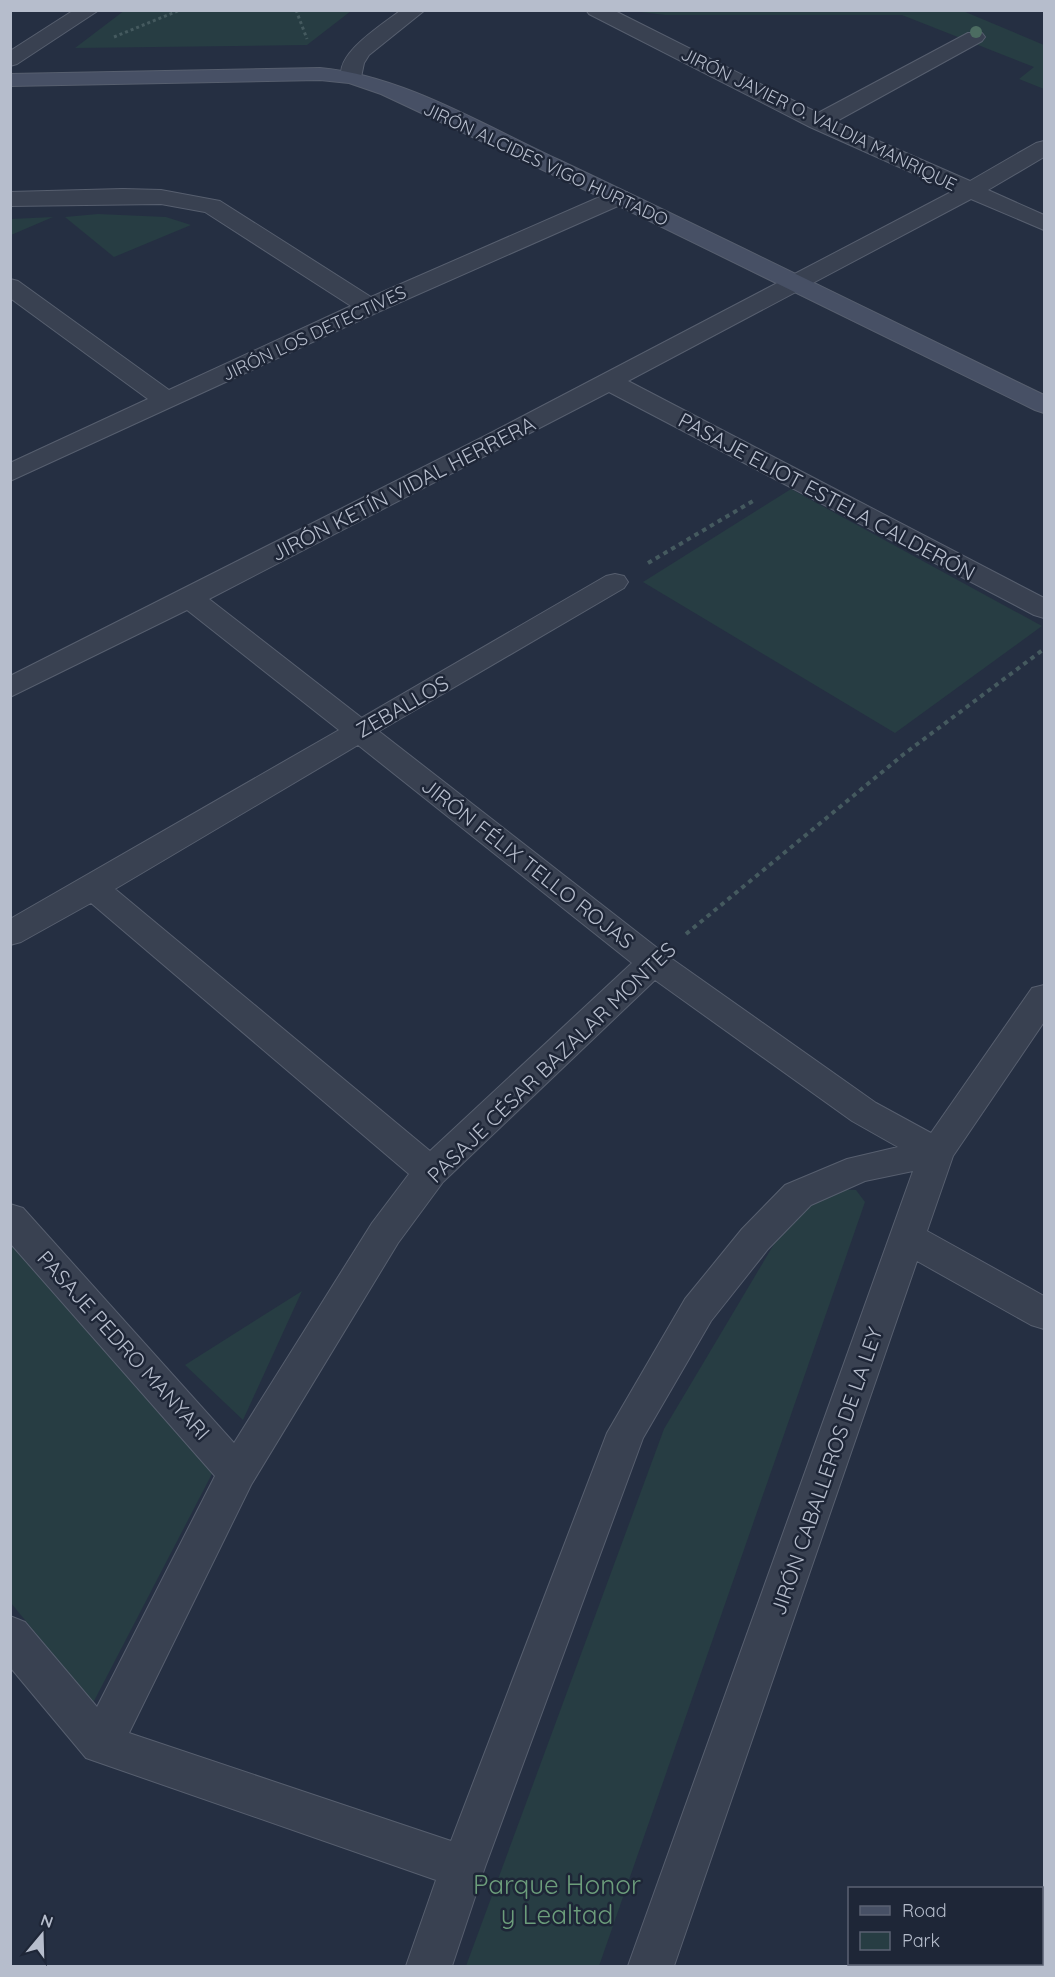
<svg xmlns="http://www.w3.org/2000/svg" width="1055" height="1977" viewBox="0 0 1055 1977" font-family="Quicksand,sans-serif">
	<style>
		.green { fill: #273d43 }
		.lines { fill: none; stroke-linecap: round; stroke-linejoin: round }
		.lane-casing { stroke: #575f6f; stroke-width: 2 }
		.street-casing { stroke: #575f6f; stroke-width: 2 }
		.secondary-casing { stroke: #575f6f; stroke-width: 2 }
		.path-far1 { stroke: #455a5f; stroke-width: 3; stroke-dasharray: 3 3; stroke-linecap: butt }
		.path { stroke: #455a5f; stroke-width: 4; stroke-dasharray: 4.5 4.5; stroke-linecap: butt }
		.lane { fill: #394151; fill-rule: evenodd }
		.street { fill: #394151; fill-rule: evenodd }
		.secondary { fill: #475065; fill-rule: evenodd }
		.tree { fill: #4c6c61 }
		.labels { text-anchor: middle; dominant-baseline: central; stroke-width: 5; stroke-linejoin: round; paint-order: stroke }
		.far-street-label { font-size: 18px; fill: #b6bdcc; stroke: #1e2637 }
		.street-label { font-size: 21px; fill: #b6bdcc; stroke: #1e2637 }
		.near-park-label { font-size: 26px; fill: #6c9d7b; stroke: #1e2637 }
	</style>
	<rect width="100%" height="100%" fill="#252f42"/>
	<!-- green -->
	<g class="green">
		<path d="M125,10H351V11L307,45L75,48Z"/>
		<path d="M633,11H963L1044,45V89L1019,79L1034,67L902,15H665Z"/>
		<path d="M98,214L166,217L191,225L114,257L65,217Z"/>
		<path d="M53,217L11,235V219Z"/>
		<path d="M791,489L1042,626L895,733L643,582Z"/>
		<path d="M832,1189L856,1190L865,1202L599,1966H466L664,1429L780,1234L814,1198Z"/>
		<path d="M10,1236L215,1468L93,1703L11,1603Z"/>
		<path d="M302,1291L243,1420L185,1365Z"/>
	</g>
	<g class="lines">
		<!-- lane casing -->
		<g class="lane-casing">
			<path id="lane" d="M615,574L624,576L628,582L624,588L369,737L359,740L349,737L345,731L349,725L606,576Z"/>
		</g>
		<!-- street casing -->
		<g class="street-casing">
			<g id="street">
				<path d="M74,10H99L17,64L10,66V51Z"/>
				<path d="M401,10H425L369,55L364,63L360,82H344C328,57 385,23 401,10Z"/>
				<path d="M586,10H613L818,113L968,33H982L985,37L982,41L835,122L970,181L1036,143L1044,141V157L988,190L1044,215V230L971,199L628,381L1044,598V618L1034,615L609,392L209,599L665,954L876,1103L931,1133L1032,988L1044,985V1022L953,1156L927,1231L1044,1296V1329L1031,1325L917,1261L674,1966H628L913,1171L865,1181L811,1205L768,1249L711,1321L643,1438L485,1867L452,1966H406L436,1880L86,1758L10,1667V1616L25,1622L97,1707L215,1476L10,1243V1204L23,1208L234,1443L372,1223L409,1174L91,903L21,942L10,945V919L339,730L187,610L10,697V676L485,436L953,191L810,127L589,14ZM358,745L632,963L430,1151L115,889ZM655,980L852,1121L898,1147L847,1159L785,1185L742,1229L685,1299L607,1433L451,1841L129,1733L251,1485L398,1243L443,1182Z"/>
				<path d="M123,189L161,190L220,201L371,297L611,192H627L630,197L627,202L378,312L10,481V463L148,399L10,298V279L18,281L169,390L351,306L205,212L161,204L10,206V192Z"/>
			</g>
		</g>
		<!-- secondary casing -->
		<g class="secondary-casing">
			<path id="secondary" d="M320,68C402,75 485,126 559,160C722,237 883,317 1044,395V413L1035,410L611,202L381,94L349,83L320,80L10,86V74Z"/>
		</g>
		<!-- path-far1 -->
		<g class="path-far1">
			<path d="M296,10L307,39"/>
			<path d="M114,37L180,10"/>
		</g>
		<!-- path -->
		<g class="path">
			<path d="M648,563L753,501"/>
			<path d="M686,934L904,754L1044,649"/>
		</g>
		<!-- lane -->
		<use href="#lane" class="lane"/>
		<!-- street -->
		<use href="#street" class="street"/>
		<!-- secondary -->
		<use href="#secondary" class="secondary"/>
	</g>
	<!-- trees -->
	<circle class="tree" cx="976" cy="32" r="6"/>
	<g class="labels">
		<!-- far-street labels -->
		<g class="far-street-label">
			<text transform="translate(819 119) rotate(26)">JIRÓN JAVIER O. VALDIA MANRIQUE</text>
			<text transform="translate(546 164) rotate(25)">JIRÓN ALCIDES VIGO HURTADO</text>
			<text transform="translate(314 333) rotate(-25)">JIRÓN LOS DETECTIVES</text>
		</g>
		<!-- street labels -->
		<g class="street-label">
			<text transform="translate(403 488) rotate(-27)">JIRÓN KETÍN VIDAL HERRERA</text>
			<text transform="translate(827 496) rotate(28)">PASAJE ELIOT ESTELA CALDERÓN</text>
			<text transform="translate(402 706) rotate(-30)">ZEBALLOS</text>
			<text transform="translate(528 863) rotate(38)">JIRÓN FÉLIX TELLO ROJAS</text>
			<text transform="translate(551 1062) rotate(-44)">PASAJE CÉSAR BAZALAR MONTES</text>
			<text transform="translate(124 1345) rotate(48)">PASAJE PEDRO MANYARI</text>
			<text transform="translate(826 1471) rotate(-71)">JIRÓN CABALLEROS DE LA LEY</text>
		</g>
		<!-- near-park labels -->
		<g class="near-park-label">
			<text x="557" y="1884">Parque Honor<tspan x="557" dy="30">y Lealtad</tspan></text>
		</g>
	</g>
	<!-- border -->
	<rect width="1055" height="1977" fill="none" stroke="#b6bdcc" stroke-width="24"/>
	<!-- legend -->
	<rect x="848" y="1887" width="195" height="78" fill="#1e2637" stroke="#5b6273" stroke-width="1.5"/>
	<rect x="860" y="1906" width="30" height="9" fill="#475065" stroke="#5b6273" stroke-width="1.5"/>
	<text x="902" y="1917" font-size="18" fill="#b6bdcc">Road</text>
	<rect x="860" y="1932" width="30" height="18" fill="#273d43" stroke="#5b6273" stroke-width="1.5"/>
	<text x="902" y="1947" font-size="18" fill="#b6bdcc">Park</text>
	<!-- north arrow -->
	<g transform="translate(42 1935) rotate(19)" stroke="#1e2637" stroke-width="4.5" paint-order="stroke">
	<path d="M0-4.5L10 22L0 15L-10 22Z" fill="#b6bdcc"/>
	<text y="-9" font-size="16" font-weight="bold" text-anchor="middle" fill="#b6bdcc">N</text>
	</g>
</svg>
